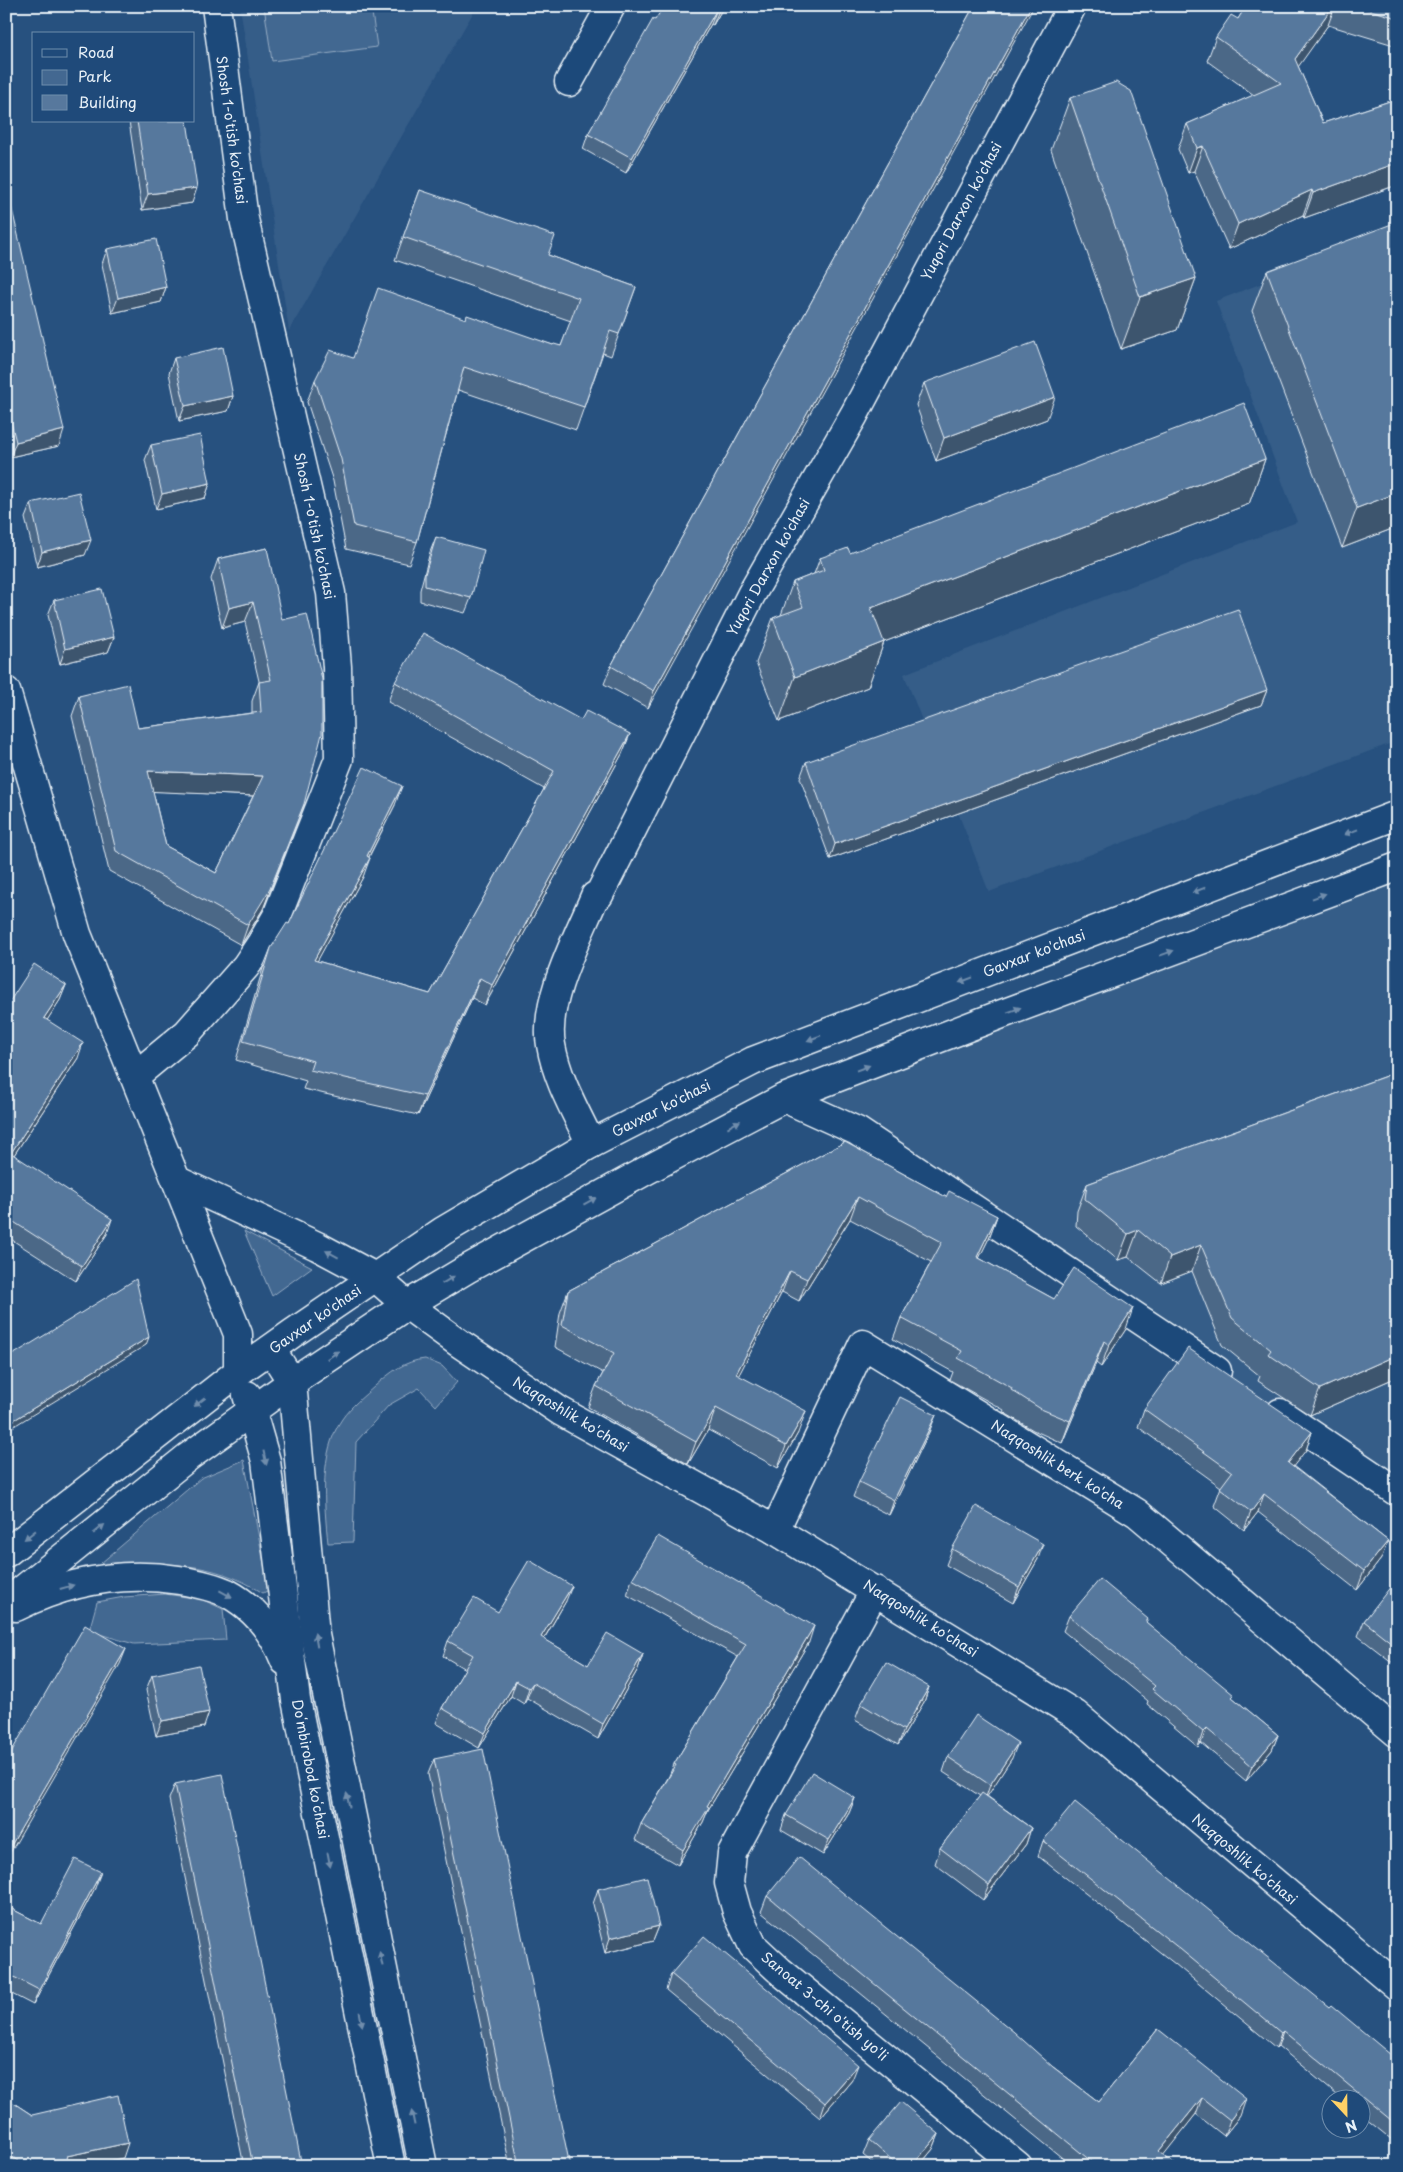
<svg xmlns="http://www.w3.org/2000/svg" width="1403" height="2172" viewBox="0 0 1403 2172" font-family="'Playpen Sans',sans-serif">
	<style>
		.built { fill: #355d88 }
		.green { fill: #436891; stroke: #96acc4 }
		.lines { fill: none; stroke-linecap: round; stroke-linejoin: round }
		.minor-casing { stroke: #e8f1f8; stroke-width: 31 }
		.major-casing { stroke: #e8f1f8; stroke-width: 31 }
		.minor { stroke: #1f4a7a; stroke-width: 28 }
		.major { stroke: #1f4a7a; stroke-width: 28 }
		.wall { fill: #4b6787; stroke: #e8f1f8; fill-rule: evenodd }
		.shaded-wall { fill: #3d546e; stroke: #e8f1f8 }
		.building { fill: #57789d; stroke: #e8f1f8; fill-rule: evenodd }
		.oneway { fill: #6f8dac }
		.labels { text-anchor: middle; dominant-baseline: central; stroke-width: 5; stroke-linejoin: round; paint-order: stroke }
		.street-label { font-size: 14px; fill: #e8f1f8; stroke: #1f4a7a }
	</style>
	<rect width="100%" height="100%" fill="#27517f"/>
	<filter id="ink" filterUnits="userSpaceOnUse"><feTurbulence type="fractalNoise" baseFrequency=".02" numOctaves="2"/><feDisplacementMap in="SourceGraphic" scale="10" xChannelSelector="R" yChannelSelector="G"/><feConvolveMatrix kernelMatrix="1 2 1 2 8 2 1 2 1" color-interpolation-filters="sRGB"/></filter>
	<g filter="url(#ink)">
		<!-- built -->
		<g class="built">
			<path d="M240,6H477L289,331Z"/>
			<path d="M1397,231V741L989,892L904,674L1297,522L1216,301Z"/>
			<path d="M1397,867V1492L784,1098Z"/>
		</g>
		<!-- green -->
		<g class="green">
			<path d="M264,6H371L377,47L272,61Z"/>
			<path d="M244,1231L312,1267L272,1296Z"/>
			<path d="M425,1359L442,1366L457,1382L436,1406L419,1388L389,1405L356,1442L353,1542L328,1543C324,1504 319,1452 342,1419C351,1406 364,1396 375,1386C391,1372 404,1361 425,1359Z"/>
			<path d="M244,1460L269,1590L263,1593C212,1560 162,1562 104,1567L101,1563L201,1478Z"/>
			<path d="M165,1594L201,1599L223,1609L226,1640L134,1644L89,1631L97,1602L124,1597Z"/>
		</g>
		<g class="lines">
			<!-- minor casing -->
			<g class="minor-casing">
				<g id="minor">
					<path d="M569,82L611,6"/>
					<path d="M6,691L77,934L234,1324L238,1334V1372"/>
					<path d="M135,1076L187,1033L246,966L262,942L277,916L339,759L337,667L331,593L244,219L216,6"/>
					<path d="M784,1098L857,1131L1217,1371"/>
					<path d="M591,1144C576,1112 557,1080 551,1045C543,1001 578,937 595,896L599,895L751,595L854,415L1072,6"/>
					<path d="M178,1181L317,1246L375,1277L407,1305L459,1343L560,1411L775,1530L1076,1715L1397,1986"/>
					<path d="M1280,1413L1397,1492"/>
					<path d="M775,1530L863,1344L1137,1513L1397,1733"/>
					<path d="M875,1590L732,1853L729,1883L737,1912L753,1946L780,1971L1018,2166"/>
				</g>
			</g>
			<!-- major casing -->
			<g class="major-casing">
				<g id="major">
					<path d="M271,1349L292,1382L315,1635L423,2166"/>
					<path d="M247,1395L266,1461L296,1700L391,2166"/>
					<path d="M6,1553L238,1372L293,1333L443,1231L591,1144L753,1061L1397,815"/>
					<path d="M6,1603L188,1457L292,1382L407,1305L467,1269L647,1170L784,1098L1002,1014L1397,867"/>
					<path d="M16,1607C68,1581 122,1571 179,1580C196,1583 212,1586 227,1593C255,1608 274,1633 285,1661"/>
				</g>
			</g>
			<!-- minor -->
			<use href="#minor" class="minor"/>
			<!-- major -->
			<use href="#major" class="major"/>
		</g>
		<!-- wall -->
		<g class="wall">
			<path d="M724,6L713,25L711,24L626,173L583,149L588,134L655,20Z"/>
			<path d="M974,6L648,708L604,684L611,666Z"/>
			<path d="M1246,6H1397V46L1328,25L1298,66L1323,123L1393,100L1397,92V185L1304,218L1303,215L1229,249L1194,171L1188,173L1178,149L1187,124L1254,95L1207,61L1216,37L1238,19Z"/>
			<path d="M1070,98L1196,278L1177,330L1121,349L1051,150Z"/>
			<path d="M129,121H187L192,203L142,210Z"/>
			<path d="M6,184L59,446L10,457L6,441Z"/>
			<path d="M420,190L548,255L636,287L611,356L603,353L576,430L458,390L417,542L409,564L346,549L333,481L307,402L315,380L353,358L466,319L553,345L561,346L571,321L395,260Z"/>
			<path d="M107,249L166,287L161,302L112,313L102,264Z"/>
			<path d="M1267,271L1397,527L1342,548L1252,311Z"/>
			<path d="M174,358L233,396L228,411L179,421L169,373Z"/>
			<path d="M924,383L1047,419L936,461L916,405Z"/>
			<path d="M151,445L210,483L205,498L156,509L145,460Z"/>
			<path d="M1265,459L1249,504L884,642L868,687L779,721L756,663L773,618L781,615L793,582L814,574L820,558L850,553Z"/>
			<path d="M31,503L85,555L37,567L25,518Z"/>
			<path d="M436,537L471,598L465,613L420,601V590L430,552Z"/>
			<path d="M267,548L297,824L263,909L241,945L109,871L72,716L79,696L138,728L252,713V701L259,682V681L245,622L222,628L211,579L218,559ZM153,791L253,796L216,873L166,846Z"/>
			<path d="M54,600L114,637L108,652L60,664L48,615Z"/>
			<path d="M395,682L581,720L630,734L622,754L485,1005L472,998L418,1115L303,1089L306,1081L236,1060L263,968L271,948L289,924L395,805L369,857L363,877L317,961L430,994L544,789L388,702Z"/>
			<path d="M1267,690L1261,705L830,859L800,778L806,762Z"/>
			<path d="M66,985L60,1000L47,1020L78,1058L14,1155L107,1234L76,1281L6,1236V1007Z"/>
			<path d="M1397,1072V1377L1310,1415L1258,1381L1260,1376L1222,1345L1192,1271L1161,1283L1128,1257L1118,1260L1076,1226L1077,1211L1087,1184Z"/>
			<path d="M845,1142L946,1197L997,1216L989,1238L979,1258L1054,1299L1126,1329L1101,1367L1096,1363L1062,1443L1033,1430L1003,1412L1004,1410L950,1380L953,1372L893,1339L901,1318L931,1262L850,1219L799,1301L782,1292L738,1376L798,1433L778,1468L708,1430L688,1464L588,1407L596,1386L603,1373L555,1347L560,1313L568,1291Z"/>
			<path d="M1144,1409L1312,1432L1306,1450L1293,1466L1388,1541L1381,1559L1357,1590L1258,1512L1244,1530L1214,1506L1221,1487L1138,1427Z"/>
			<path d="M930,1430L889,1515L853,1497L859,1482Z"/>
			<path d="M952,1549L1038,1559L1013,1603L946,1565Z"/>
			<path d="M632,1579L809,1642L708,1810L703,1822L678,1865L635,1840L641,1824L669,1776L674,1764L738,1657L627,1595Z"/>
			<path d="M1397,1583V1666L1358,1636L1364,1621Z"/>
			<path d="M566,1601L544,1639L588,1665L643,1654L638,1669L598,1739L527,1698L524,1704L511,1696L479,1748L436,1723L442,1708L465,1669L443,1656L448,1641L498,1612Z"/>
			<path d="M1069,1616L1147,1623L1233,1698L1278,1735L1272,1750L1246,1781L1201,1743L1198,1747L1147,1704L1148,1701L1063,1631Z"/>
			<path d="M152,1675L204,1727L156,1736L146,1690Z"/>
			<path d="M929,1687L924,1702L898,1745L855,1720L861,1704Z"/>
			<path d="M948,1757L1012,1758L987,1796L1031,1828L1026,1844L983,1900L935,1864L940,1848L980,1796L943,1772Z"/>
			<path d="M434,1759L570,2166H510L428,1774Z"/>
			<path d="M175,1784L302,2166H244L169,1799Z"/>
			<path d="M855,1798L849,1813L823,1855L781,1830L786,1815Z"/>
			<path d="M1397,1821V1845L1390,1840Z"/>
			<path d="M1043,1841L1329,2007L1397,2060V2144L1360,2114V2100H1343L1278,2046L1276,2048L1175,1964L1038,1856Z"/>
			<path d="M95,1888L33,2005L6,1991V1906L41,1924Z"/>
			<path d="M598,1889L659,1926L653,1941L605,1953L593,1904Z"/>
			<path d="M767,1896L1053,2067L1099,2102L1158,2029L1240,2116L1224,2136L1196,2114L1163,2155L1176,2166H1072L761,1912Z"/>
			<path d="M671,1974L852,2080L820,2118L666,1990Z"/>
			<path d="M6,2098L32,2115L123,2158L85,2166H6Z"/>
			<path d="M939,2134L933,2149L919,2166H876L863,2155L869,2140Z"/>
		</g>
		<!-- shaded-wall -->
		<g class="shaded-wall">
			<path d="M114,6H142L113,11Z"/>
			<path d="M721,6H724L713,25L719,10Z"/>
			<path d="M1031,6H1034L648,708L654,691Z"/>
			<path d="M1333,6H1335L1328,25L1286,84L1295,59Z"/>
			<path d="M717,9L711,24L626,173L632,158Z"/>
			<path d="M1203,146L1194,171L1188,173L1197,148Z"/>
			<path d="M1397,163V185L1304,218L1313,193Z"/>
			<path d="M197,188L192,203L142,210L148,194Z"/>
			<path d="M1312,190L1303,215L1229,249L1238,224Z"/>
			<path d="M1196,278L1177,330L1121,349L1140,297Z"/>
			<path d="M166,287L161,302L112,313L118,298Z"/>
			<path d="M233,396L228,411L179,421L185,406Z"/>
			<path d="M1055,397L1047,419L936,461L944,438Z"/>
			<path d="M64,430L59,446L10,457L16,442Z"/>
			<path d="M1265,459L1249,504L855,653L871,608Z"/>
			<path d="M210,483L205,498L156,509L162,494Z"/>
			<path d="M1397,493V527L1342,548L1357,508Z"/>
			<path d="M91,540L85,555L37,567L42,552Z"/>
			<path d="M253,602L245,622L222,628L229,608Z"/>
			<path d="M114,637L108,652L60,664L65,649Z"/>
			<path d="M884,642L868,687L779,721L795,677Z"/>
			<path d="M1267,690L1261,705L830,859L835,844Z"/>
			<path d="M630,734L622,754L485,1005L492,985Z"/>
			<path d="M148,771L263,776L256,796L141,791Z"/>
			<path d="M402,786L395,805L359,876L367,856Z"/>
			<path d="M304,804L263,909L241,945L248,925Z"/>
			<path d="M370,858L363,877L307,980L314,960Z"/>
			<path d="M480,978L472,998L418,1115L425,1096Z"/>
			<path d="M66,985L60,1000L39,1033L44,1018Z"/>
			<path d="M83,1043L78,1058L6,1167L11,1153Z"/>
			<path d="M858,1197L850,1219L799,1301L807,1279Z"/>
			<path d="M997,1216L989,1238L969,1279L977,1257Z"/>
			<path d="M112,1219L107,1234L76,1281L82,1266Z"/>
			<path d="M1138,1230L1128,1257L1118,1260L1128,1234Z"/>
			<path d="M1201,1245L1192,1271L1161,1283L1170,1257Z"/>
			<path d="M790,1271L782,1292L728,1396L736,1374Z"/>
			<path d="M1133,1308L1126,1329L1101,1367L1109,1345Z"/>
			<path d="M149,1337L146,1345L6,1431V1425Z"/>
			<path d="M1104,1341L1096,1363L1062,1443L1070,1421Z"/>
			<path d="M1397,1355V1377L1310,1415L1320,1389Z"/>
			<path d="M716,1408L708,1430L688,1464L696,1442Z"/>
			<path d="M806,1411L798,1433L778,1468L786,1446Z"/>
			<path d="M936,1415L930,1430L889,1515L894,1500Z"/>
			<path d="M1312,1432L1306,1450L1282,1481L1288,1463Z"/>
			<path d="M1264,1494L1258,1512L1244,1530L1251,1512Z"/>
			<path d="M1388,1541L1381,1559L1357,1590L1364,1571Z"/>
			<path d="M1043,1544L1038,1559L1013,1603L1019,1587Z"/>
			<path d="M572,1586L566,1601L536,1652L541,1637Z"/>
			<path d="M814,1626L809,1642L708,1810L703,1822L678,1865L683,1850L707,1806Z"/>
			<path d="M126,1649L120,1664L6,1860V1854Z"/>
			<path d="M643,1654L638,1669L598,1739L603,1724Z"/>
			<path d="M516,1681L511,1696L479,1748L485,1733Z"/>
			<path d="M533,1683L527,1698L524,1704L529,1688Z"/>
			<path d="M929,1687L924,1702L898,1745L904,1730Z"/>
			<path d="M209,1712L204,1727L156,1736L162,1721Z"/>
			<path d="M1207,1728L1201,1743L1198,1747L1203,1732Z"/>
			<path d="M1278,1735L1272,1750L1246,1781L1252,1766Z"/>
			<path d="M1018,1743L1012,1758L985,1800L990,1785Z"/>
			<path d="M855,1798L849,1813L823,1855L829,1840Z"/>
			<path d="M1031,1828L1026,1844L983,1900L989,1885Z"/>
			<path d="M101,1872L95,1888L33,2005L39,1990Z"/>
			<path d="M659,1926L653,1941L605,1953L610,1938Z"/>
			<path d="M1283,2031L1278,2046L1276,2048L1281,2033Z"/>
			<path d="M858,2065L852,2080L820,2118L825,2103Z"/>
			<path d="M1202,2098L1196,2114L1155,2166L1159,2151Z"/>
			<path d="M1246,2099L1240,2116L1224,2136L1230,2120Z"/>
			<path d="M939,2134L933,2149L919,2166H912Z"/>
			<path d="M128,2143L123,2158L85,2166H64L67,2156Z"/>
		</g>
		<!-- building -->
		<g class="building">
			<path d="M664,6H721L719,10L717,9L632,158L588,134L653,19L655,20Z"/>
			<path d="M974,6H1031L654,691L611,666Z"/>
			<path d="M1246,6H1333L1295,59L1323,123L1393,100L1397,92V163L1313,193L1312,190L1238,224L1203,146L1197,148L1187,124L1281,83L1216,37L1231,15L1238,19Z"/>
			<path d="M1357,6H1397V18Z"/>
			<path d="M1116,82L1131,91L1196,278L1140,297L1070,98Z"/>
			<path d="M137,121H187L197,188L148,194Z"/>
			<path d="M6,184L64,430L16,442L6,402Z"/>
			<path d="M420,190L555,236L548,255L636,287L619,334L610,331L584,407L464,367L417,542L354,526L341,459L315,380L330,350L353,358L378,288L466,319L467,315L553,345L554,344L561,346L579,298L403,237Z"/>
			<path d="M1397,222V493L1357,508L1267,271Z"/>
			<path d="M156,239L166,287L118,298L107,249Z"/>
			<path d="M1035,342L1055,397L944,438L924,383Z"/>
			<path d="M223,347L233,396L185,406L174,358Z"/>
			<path d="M1244,403L1265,459L871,608L884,642L795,677L773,618L803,607L793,582L824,570L820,558L848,548L850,553Z"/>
			<path d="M200,435L210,483L162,494L151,445Z"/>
			<path d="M79,492L91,540L42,552L31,503Z"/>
			<path d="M436,537L484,550L471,598L425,586V574Z"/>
			<path d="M267,548L282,620L307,614L322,679V734L304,804L270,889L248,925L116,851L79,696L128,684L138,728L261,712L259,682L271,680L253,602L229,608L218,559ZM148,771L263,776L216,873L166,846Z"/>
			<path d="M102,589L114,637L65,649L54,600Z"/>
			<path d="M1238,609L1267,690L835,844L806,762Z"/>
			<path d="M423,633L581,720L586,711L630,734L492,985L480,978L425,1096L310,1070L313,1061L243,1041L271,948L287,923L289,924L364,767L402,786L367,856L370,858L314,960L430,994L554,771L395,682Z"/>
			<path d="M34,964L66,985L44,1018L83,1043L11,1153L112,1219L82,1266L6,1217V1007Z"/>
			<path d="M1397,1072V1355L1320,1389L1268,1354L1271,1350L1232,1318L1201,1245L1170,1257L1138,1230L1128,1234L1085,1199L1087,1184Z"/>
			<path d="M845,1142L946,1197L949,1191L997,1216L977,1257L1054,1299L1074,1268L1133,1308L1109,1345L1104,1341L1070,1421L1041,1409L1011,1390L1012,1388L958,1358L962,1351L901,1318L942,1242L858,1197L807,1279L790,1271L736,1374L806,1411L786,1446L716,1408L696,1442L596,1386L614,1353L562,1325L568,1291Z"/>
			<path d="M136,1279L149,1337L6,1425V1359Z"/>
			<path d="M1188,1348L1312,1432L1288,1463L1388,1541L1364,1571L1264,1494L1251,1512L1220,1488L1232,1472L1144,1409Z"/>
			<path d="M900,1397L936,1415L894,1500L859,1482Z"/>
			<path d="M976,1506L1043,1544L1019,1587L952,1549Z"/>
			<path d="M658,1536L814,1626L707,1806L709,1807L683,1850L641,1824L676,1765L674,1764L746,1644L632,1579Z"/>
			<path d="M529,1560L572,1586L541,1637L588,1665L607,1633L643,1654L603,1724L533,1683L529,1688L516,1681L485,1733L442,1708L473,1655L448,1641L474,1598L498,1612Z"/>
			<path d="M1100,1579L1148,1619L1146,1622L1234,1695L1232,1697L1278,1735L1252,1766L1207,1728L1203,1732L1152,1689L1155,1686L1069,1616Z"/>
			<path d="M1395,1581L1397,1583V1647L1364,1621Z"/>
			<path d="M85,1625L126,1649L6,1854V1761Z"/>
			<path d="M886,1662L929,1687L904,1730L861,1704Z"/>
			<path d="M199,1665L209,1712L162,1721L152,1675Z"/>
			<path d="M976,1715L1018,1743L990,1785L948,1757Z"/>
			<path d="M483,1749L570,2166H519L434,1759Z"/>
			<path d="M812,1772L855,1798L829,1840L786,1815Z"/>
			<path d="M222,1774L302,2166H253L175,1784Z"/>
			<path d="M982,1793L1031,1828L989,1885L940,1848Z"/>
			<path d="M1075,1802L1329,2007L1331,2005L1397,2060V2125L1283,2031L1281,2033L1180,1949L1043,1841Z"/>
			<path d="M799,1857L1014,2032L1053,2067L1099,2102L1158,2029L1246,2099L1230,2120L1202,2098L1159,2151L1176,2166H1097L767,1896Z"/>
			<path d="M75,1859L101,1872L39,1990L6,1973V1906L41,1924Z"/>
			<path d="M647,1877L659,1926L610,1938L598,1889Z"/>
			<path d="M704,1936L858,2065L825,2103L671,1974Z"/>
			<path d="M118,2095L128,2143L67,2156L69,2166H20L19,2161L6,2153V2098L32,2115Z"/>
			<path d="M901,2102L939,2134L912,2166H899L869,2140Z"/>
		</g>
		<!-- one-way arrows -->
		<defs><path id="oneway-solid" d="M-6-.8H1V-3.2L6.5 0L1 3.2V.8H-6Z" transform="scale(1.25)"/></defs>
		<g class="oneway">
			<use href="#oneway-solid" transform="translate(1351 832) rotate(159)"/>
			<use href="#oneway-solid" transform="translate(1199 890) rotate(159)"/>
			<use href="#oneway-solid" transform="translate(1319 896) rotate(-20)"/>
			<use href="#oneway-solid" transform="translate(1167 953) rotate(-20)"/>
			<use href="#oneway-solid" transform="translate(966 980) rotate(159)"/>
			<use href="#oneway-solid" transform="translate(1014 1010) rotate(-20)"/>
			<use href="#oneway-solid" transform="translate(814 1038) rotate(159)"/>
			<use href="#oneway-solid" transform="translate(863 1068) rotate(-21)"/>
			<use href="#oneway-solid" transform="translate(734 1124) rotate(-28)"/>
			<use href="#oneway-solid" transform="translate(590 1201) rotate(-29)"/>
			<use href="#oneway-solid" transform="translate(332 1254) rotate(-152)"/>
			<use href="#oneway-solid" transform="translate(448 1280) rotate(-31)"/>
			<use href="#oneway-solid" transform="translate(333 1355) rotate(-34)"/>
			<use href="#oneway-solid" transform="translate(200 1402) rotate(142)"/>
			<use href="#oneway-solid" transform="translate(265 1458) rotate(78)"/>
			<use href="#oneway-solid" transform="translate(99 1529) rotate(-39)"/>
			<use href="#oneway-solid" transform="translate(30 1535) rotate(142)"/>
			<use href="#oneway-solid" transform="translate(67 1587) rotate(-16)"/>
			<use href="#oneway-solid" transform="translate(226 1594) rotate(28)"/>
			<use href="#oneway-solid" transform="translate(316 1640) rotate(-100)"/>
			<use href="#oneway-solid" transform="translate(348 1800) rotate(-102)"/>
			<use href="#oneway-solid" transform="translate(329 1860) rotate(79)"/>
			<use href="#oneway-solid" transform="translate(381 1959) rotate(-102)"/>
			<use href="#oneway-solid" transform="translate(361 2019) rotate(79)"/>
			<use href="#oneway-solid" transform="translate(413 2118) rotate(-102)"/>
		</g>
	</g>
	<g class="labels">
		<!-- street labels -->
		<g class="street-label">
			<text transform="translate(232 130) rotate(82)">Shosh 1-o'tish ko'chasi</text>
			<text transform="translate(961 211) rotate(-62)">Yuqori Darxon ko'chasi</text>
			<text transform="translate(315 526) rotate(78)">Shosh 1-o'tish ko'chasi</text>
			<text transform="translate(768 567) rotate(-61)">Yuqori Darxon ko'chasi</text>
			<text transform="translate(1034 953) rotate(-21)">Gavxar ko'chasi</text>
			<text transform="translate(661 1108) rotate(-27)">Gavxar ko'chasi</text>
			<text transform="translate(315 1319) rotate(-35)">Gavxar ko'chasi</text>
			<text transform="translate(571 1414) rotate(31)">Naqqoshlik ko'chasi</text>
			<text transform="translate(1058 1464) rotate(32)">Naqqoshlik berk ko'cha</text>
			<text transform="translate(921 1618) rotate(32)">Naqqoshlik ko'chasi</text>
			<text transform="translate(311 1769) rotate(79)">Doʻmbirobod koʻchasi</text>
			<text transform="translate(1245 1859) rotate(40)">Naqqoshlik ko'chasi</text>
			<text transform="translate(825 2006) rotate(40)">Sanoat 3-chi o'tish yo'li</text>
		</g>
	</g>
	<!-- margin -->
	<rect width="1403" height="2172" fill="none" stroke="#1f4a7a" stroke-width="25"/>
	<rect x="12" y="12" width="1378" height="2147" fill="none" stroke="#e8f1f8" stroke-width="2" filter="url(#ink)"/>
	<!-- legend -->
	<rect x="32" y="32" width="162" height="90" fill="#1f4a7a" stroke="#6f8dac"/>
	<rect x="42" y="49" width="25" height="8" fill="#1f4a7a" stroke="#6f8dac"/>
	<text x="78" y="58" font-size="15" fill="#e8f1f8">Road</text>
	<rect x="42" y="70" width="25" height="15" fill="#436891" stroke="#6f8dac"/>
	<text x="78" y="82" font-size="15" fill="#e8f1f8">Park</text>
	<rect x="42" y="95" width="25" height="15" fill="#57789d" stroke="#6f8dac"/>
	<text x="78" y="108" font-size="15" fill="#e8f1f8">Building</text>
	<!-- north arrow -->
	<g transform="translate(1346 2114) rotate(158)"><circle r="24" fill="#1f4a7a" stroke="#6f8dac"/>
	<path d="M0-4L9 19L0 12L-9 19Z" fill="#ffd166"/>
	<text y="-8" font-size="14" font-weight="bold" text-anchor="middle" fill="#e8f1f8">N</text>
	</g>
</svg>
